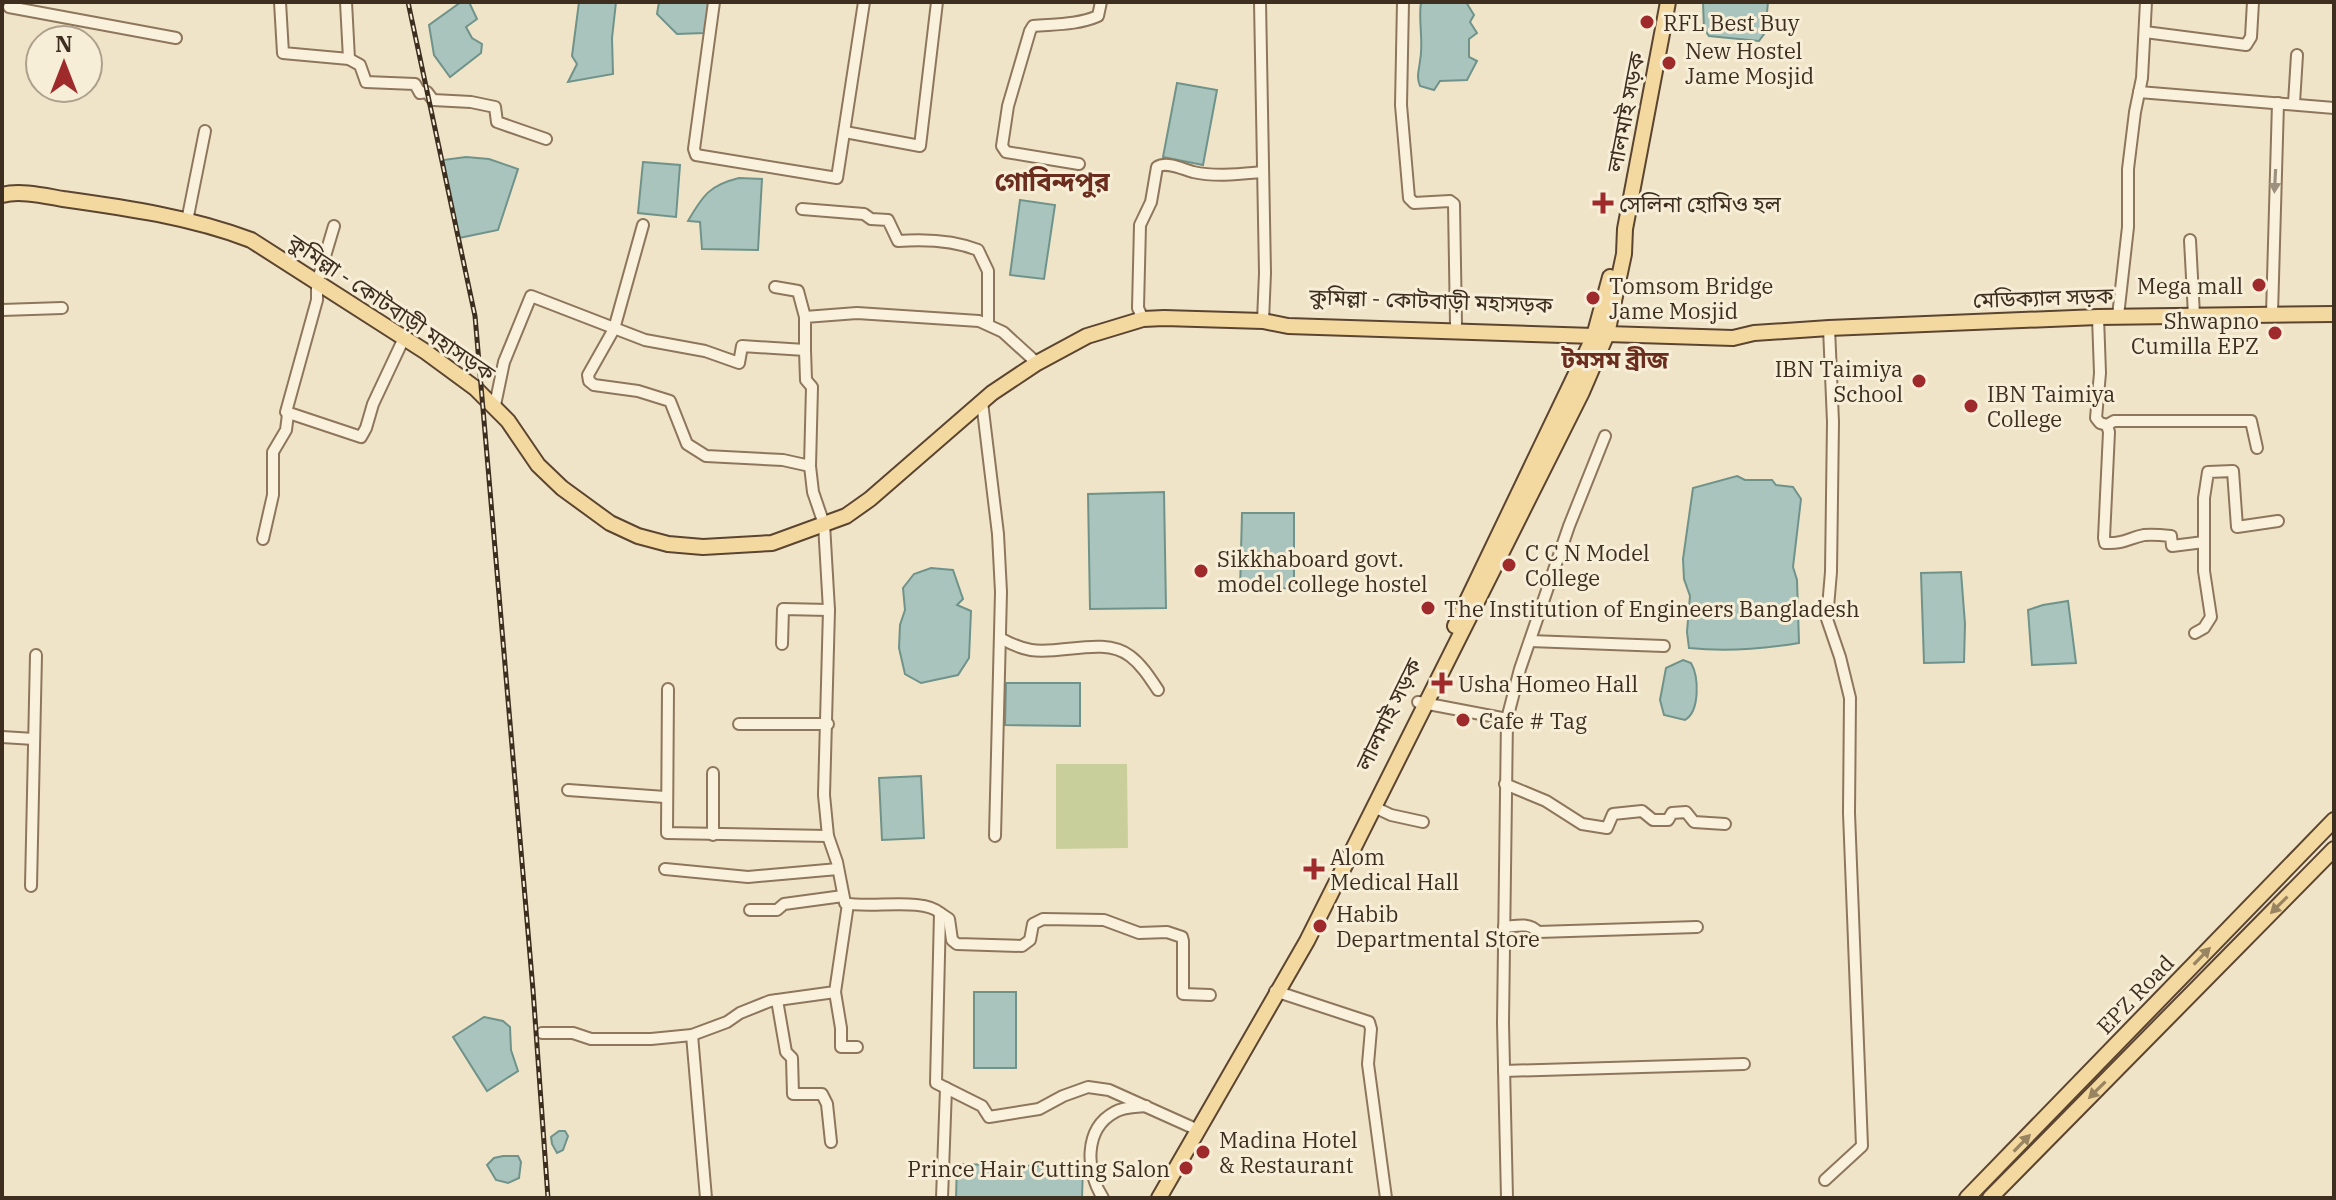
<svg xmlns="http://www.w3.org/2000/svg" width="2336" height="1200" viewBox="0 0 2336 1200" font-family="'IBM Plex Serif','Noto Sans Bengali',serif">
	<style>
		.green { fill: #c9cf9b }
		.water { fill: #a9c4bc; stroke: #6f938a; stroke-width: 2 }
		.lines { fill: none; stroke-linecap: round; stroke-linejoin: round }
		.minor-casing { stroke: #8d765c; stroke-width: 14 }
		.major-casing { stroke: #5b4430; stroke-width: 18 }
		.minor { stroke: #faf1dc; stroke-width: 10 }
		.major { stroke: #f3d9a0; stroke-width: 14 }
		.rail-casing { stroke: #3d2e20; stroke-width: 5 }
		.rail { stroke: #f7eed8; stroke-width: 2; stroke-dasharray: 6; stroke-linecap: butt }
		.oneway { fill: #9c907e }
		.oneway2 { fill: #988460 }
		.poi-dot { fill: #9e2a2b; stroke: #f7eed8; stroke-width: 3 }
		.labels { text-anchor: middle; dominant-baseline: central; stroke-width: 6; stroke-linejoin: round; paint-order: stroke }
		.poi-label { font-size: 22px; fill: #3d2e20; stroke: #f7eed8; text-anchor: start }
		.street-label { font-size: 22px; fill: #3d2e20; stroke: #f7eed8 }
		.neighbourhood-label { font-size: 24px; font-weight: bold; fill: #6b2e1e; stroke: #f7eed8 }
		.quarter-label { font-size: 26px; font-weight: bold; fill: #6b2e1e; stroke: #f7eed8 }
	</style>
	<rect width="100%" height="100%" fill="#f0e4c8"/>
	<!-- green -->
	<path class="green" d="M1056,764H1127L1128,848L1056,849Z"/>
	<!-- water -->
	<g class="water">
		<path d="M461,2H469L477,19L466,27L472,38L482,44L481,53L450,77L434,55L429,25Z"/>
		<path d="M579,2H616L612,38L613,74L568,82L577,64L572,56Z"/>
		<path d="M659,2H709L704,33L677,34L657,14Z"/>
		<path d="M1421,2H1466L1474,15L1470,22L1477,33L1469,39V57L1477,61L1467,80L1440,81L1434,90L1420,86C1416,76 1419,71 1420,61C1424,41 1418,22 1421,2Z"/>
		<path d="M1703,2H1768L1766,23L1764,34L1759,41L1709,36L1704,29Z"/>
		<path d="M1177,83L1217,90L1203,165L1163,157Z"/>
		<path d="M466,157L489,159L518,169L498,230L459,238L443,160Z"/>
		<path d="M643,162L680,165L676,217L638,213Z"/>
		<path d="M739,178L762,179L758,250L702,249L700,222L688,221C703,195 710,185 739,178Z"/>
		<path d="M1020,200L1055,205L1044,279L1010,275Z"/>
		<path d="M1737,476L1745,480H1772L1776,485L1793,487L1801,499L1793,567L1797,580L1799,643C1763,649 1726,652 1689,648L1687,632L1690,596L1684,579L1683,559L1693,488Z"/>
		<path d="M1164,492L1166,608L1090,609L1088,494Z"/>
		<path d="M1242,513H1294V588L1240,590Z"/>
		<path d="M931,568L953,570L963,599L957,605L971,611L969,658L958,675L921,683L905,674L899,648L900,625L905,610L903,588L914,574Z"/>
		<path d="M1961,572L1965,624L1964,662L1924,663L1921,573Z"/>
		<path d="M2068,601L2076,663L2032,665L2028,610L2043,605Z"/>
		<path d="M1683,660L1691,663C1699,677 1700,711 1685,720L1664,715L1660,700L1666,668Z"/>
		<path d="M1006,683H1080V726L1005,725Z"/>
		<path d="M921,776L924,838L882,840L879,778Z"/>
		<rect x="974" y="992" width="42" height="76"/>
		<path d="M484,1017L503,1021L510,1027L511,1050L518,1071L487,1091L453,1037Z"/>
		<path d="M559,1131H565L568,1136L563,1150L557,1153L552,1144L551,1137Z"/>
		<path d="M503,1156H518L521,1162L519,1178L508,1183L496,1180L487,1165L494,1158Z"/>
		<path d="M957,1164L1083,1167L1082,1198H956Z"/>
	</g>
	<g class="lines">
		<!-- minor casing -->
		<g class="minor-casing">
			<g id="minor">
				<path d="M280,2L283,53L349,59L360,65L366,82L415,84L420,93L427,92L433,100L471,102L495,107L497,122L546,139"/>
				<path d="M346,2L349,59"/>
				<path d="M714,2L694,149L696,155L837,178L864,2"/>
				<path d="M1260,2L1265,273L1263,321"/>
				<path d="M1403,2L1401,105L1409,198L1414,203L1450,201L1454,204L1456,324"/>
				<path d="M9,7L176,38"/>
				<path d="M2145,32L2246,45L2251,37L2253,2"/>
				<path d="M2139,92L2334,108"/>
				<path d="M2294,103L2297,55"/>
				<path d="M845,132L920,146L937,2"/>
				<path d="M1079,164L1006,152L1002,146L1008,106L1030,31L1033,26C1055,24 1077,25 1098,16L1101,2"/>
				<path d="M802,209L864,214L871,219L888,220L898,241C925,239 953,240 978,250L988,271V324"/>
				<path d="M187,221L205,131"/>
				<path d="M643,225L614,329L588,375L589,381L594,385L638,391L670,401L687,444L706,456L783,460L810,466"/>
				<path d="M334,226L317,283V300L286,412L361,437L366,428L373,404L404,338"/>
				<path d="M2190,240L2194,315"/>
				<path d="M775,287L798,291L805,317"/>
				<path d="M2,310L62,308"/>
				<path d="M2272,314L2278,103"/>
				<path d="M2118,316L2128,227V169L2135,112L2142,78L2146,2"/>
				<path d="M2098,317L2100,373L2096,418L2100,423L2107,425L2109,432L2104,538L2105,543C2124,544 2129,538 2144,535C2152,534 2162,535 2171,536L2172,546L2204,542V571L2211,617L2204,628L2195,633"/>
				<path d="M1143,319L1138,308L1140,225L1151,202L1157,167C1167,161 1182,169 1193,172C1216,177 1240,174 1263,172"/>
				<path d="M805,350V317L857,313L979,321L1003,332L1037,363"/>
				<path d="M982,402L998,534L1001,592L995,836"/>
				<path d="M495,405L504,362L531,296L645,340L705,351L739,363L742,346L805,350L806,380L812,387L810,466L813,492L824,524L829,610L824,795L828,836L837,862L845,903C868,909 924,897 940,913L936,1083L982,1106L989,1117L1039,1109L1063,1096L1088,1087L1109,1090L1198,1130"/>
				<path d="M2107,425L2114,421H2251L2257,448"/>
				<path d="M263,539L273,495V452L286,430L288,414"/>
				<path d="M2204,542V498L2208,472L2233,471L2237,527L2278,521"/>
				<path d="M1002,639C1011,644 1020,648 1031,650C1061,655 1104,636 1130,656C1142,665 1150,678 1158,690"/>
				<path d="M1530,641L1664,646"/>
				<path d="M782,644L783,609L829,610"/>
				<path d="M668,689L667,833L828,836"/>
				<path d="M1418,702L1507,719"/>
				<path d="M739,724H828"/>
				<path d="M2,737L34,739"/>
				<path d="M1505,784L1546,801L1582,824L1607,828L1613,814L1642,811L1653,820H1668L1672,813L1686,812L1694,822L1725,824"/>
				<path d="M568,790L665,797"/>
				<path d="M1374,807L1391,815L1423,822"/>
				<path d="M713,835V773"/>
				<path d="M665,869L748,877L838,869"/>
				<path d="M31,886L36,655"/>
				<path d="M750,910H777L784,904L843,896"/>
				<path d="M940,913L949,919L952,940L957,944L1022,946L1030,940L1033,924L1043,919L1104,920L1139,933L1167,932L1182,937L1183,941V994L1210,995"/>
				<path d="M1504,927C1517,926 1529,922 1538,932L1697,927"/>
				<path d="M1275,991L1369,1022L1371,1029L1368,1064L1386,1198"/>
				<path d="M835,992L841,1028V1047H857"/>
				<path d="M777,1000L786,1052L792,1058L793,1094H822L827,1104L831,1142"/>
				<path d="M542,1033H573L591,1039H651L692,1035L727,1022L740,1013L770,1001L835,992L848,904"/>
				<path d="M692,1035L706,1198"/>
				<path d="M1504,1071L1744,1064"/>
				<path d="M1825,1180L1862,1146L1849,813L1850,698L1840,657L1827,619L1831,572L1833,422L1829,328"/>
				<path d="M942,1198L946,1088"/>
				<path d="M1103,1198C1086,1172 1083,1129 1115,1112C1123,1107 1137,1107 1146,1106"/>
				<path d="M1507,1198L1503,1023L1507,719L1520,669L1569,526L1605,436"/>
			</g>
		</g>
		<!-- major casing -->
		<g class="major-casing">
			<g id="major">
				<path d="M2,195C20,190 45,196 63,199C127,208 191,217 251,240L426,352L475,388L508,421L538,465L562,488L610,523L638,536L668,544L703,547L772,543L846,516L870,499L992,393L1037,363L1087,336L1143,319L1164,318L1263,321L1288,326L1594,336"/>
				<path d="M1607,334L1733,338L1754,333L1829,328L2098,317L2334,314"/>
				<path d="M1455,626L1594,336L1610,277"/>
				<path d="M1159,1198L1307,941L1582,392L1607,334L1624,254L1625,229L1668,2"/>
				<path d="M1967,1198L2334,820"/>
				<path d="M1990,1198L2334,849"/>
			</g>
		</g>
		<!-- minor -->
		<use href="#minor" class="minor"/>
		<!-- major -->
		<use href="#major" class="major"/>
		<!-- rail casing -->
		<g class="rail-casing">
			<path id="rail" d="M408,2L475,316L533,990L548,1198"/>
		</g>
		<!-- rail -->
		<use href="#rail" class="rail"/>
	</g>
	<!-- one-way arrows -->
	<defs><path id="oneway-solid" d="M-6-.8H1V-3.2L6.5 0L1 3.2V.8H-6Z" transform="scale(2)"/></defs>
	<use class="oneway" href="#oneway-solid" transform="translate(2275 181) rotate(93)"/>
	<g class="oneway2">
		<use href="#oneway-solid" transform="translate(2279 905) rotate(135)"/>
		<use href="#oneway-solid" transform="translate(2202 956) rotate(-46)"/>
		<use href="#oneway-solid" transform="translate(2097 1090) rotate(135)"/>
		<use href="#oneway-solid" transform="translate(2022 1143) rotate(-46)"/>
	</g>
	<!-- markers -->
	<g class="poi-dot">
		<circle cx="1647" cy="22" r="8"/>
		<circle cx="1669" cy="63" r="8"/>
		<path d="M1599 191h8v8h8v8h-8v8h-8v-8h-8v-8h8z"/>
		<circle cx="2259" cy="285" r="8"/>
		<circle cx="1593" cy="298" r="8"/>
		<circle cx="2275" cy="333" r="8"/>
		<circle cx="1919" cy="381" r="8"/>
		<circle cx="1971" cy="406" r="8"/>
		<circle cx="1509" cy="565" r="8"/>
		<circle cx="1201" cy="571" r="8"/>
		<circle cx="1428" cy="608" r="8"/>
		<path d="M1438 671h8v8h8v8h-8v8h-8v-8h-8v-8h8z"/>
		<circle cx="1463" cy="720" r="8"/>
		<path d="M1310 857h8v8h8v8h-8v8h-8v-8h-8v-8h8z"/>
		<circle cx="1320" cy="926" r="8"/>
		<circle cx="1203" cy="1152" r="8"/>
		<circle cx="1186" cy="1168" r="8"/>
	</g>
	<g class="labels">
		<!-- poi labels -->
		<g class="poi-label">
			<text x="1663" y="22">RFL Best Buy</text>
			<text x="1685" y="50">New Hostel<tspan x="1685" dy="25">Jame Mosjid</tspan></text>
			<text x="1619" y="203">সেলিনা হোমিও হল</text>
			<text x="1609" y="285">Tomsom Bridge<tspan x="1609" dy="25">Jame Mosjid</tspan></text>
			<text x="2243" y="285" text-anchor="end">Mega mall</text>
			<text x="2259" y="320" text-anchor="end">Shwapno<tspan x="2259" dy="25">Cumilla EPZ</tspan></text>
			<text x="1903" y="368" text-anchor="end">IBN Taimiya<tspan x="1903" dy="25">School</tspan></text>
			<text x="1987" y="393">IBN Taimiya<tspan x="1987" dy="25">College</tspan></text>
			<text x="1525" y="552">C C N Model<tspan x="1525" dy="25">College</tspan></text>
			<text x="1217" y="558">Sikkhaboard govt.<tspan x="1217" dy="25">model college hostel</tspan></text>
			<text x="1444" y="608">The Institution of Engineers Bangladesh</text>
			<text x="1458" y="683">Usha Homeo Hall</text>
			<text x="1479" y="720">Cafe # Tag</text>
			<text x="1330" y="856">Alom<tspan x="1330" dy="25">Medical Hall</tspan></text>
			<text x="1336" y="913">Habib<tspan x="1336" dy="25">Departmental Store</tspan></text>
			<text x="1219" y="1139">Madina Hotel<tspan x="1219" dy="25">&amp; Restaurant</tspan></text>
			<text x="1170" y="1168" text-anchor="end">Prince Hair Cutting Salon</text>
		</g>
		<!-- street labels -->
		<g class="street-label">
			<text transform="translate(1625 112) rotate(-79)">লালমাই সড়ক</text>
			<text transform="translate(2043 297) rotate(-2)">মেডিক্যাল সড়ক</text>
			<text transform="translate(1431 300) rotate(2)">কুমিল্লা - কোটবাড়ী মহাসড়ক</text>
			<text transform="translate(392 307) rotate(34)">কুমিল্লা - কোটবাড়ী মহাসড়ক</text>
			<text transform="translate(1388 714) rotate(-64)">লালমাই সড়ক</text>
			<text transform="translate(2135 994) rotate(-46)">EPZ Road</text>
		</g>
		<!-- neighbourhood labels -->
		<g class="neighbourhood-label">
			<text x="1615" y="359">টমসম ব্রীজ</text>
		</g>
		<!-- quarter labels -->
		<g class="quarter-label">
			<text x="1052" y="181">গোবিন্দপুর</text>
		</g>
	</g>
	<!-- border -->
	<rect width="2336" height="1200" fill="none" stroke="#3d2e20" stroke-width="8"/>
	<!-- north arrow -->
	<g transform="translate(64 64)"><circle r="38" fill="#f7eed8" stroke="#ada18e" stroke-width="2"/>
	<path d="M0-6L14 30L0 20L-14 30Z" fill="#9e2a2b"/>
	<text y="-12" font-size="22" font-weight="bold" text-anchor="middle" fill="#3d2e20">N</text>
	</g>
</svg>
